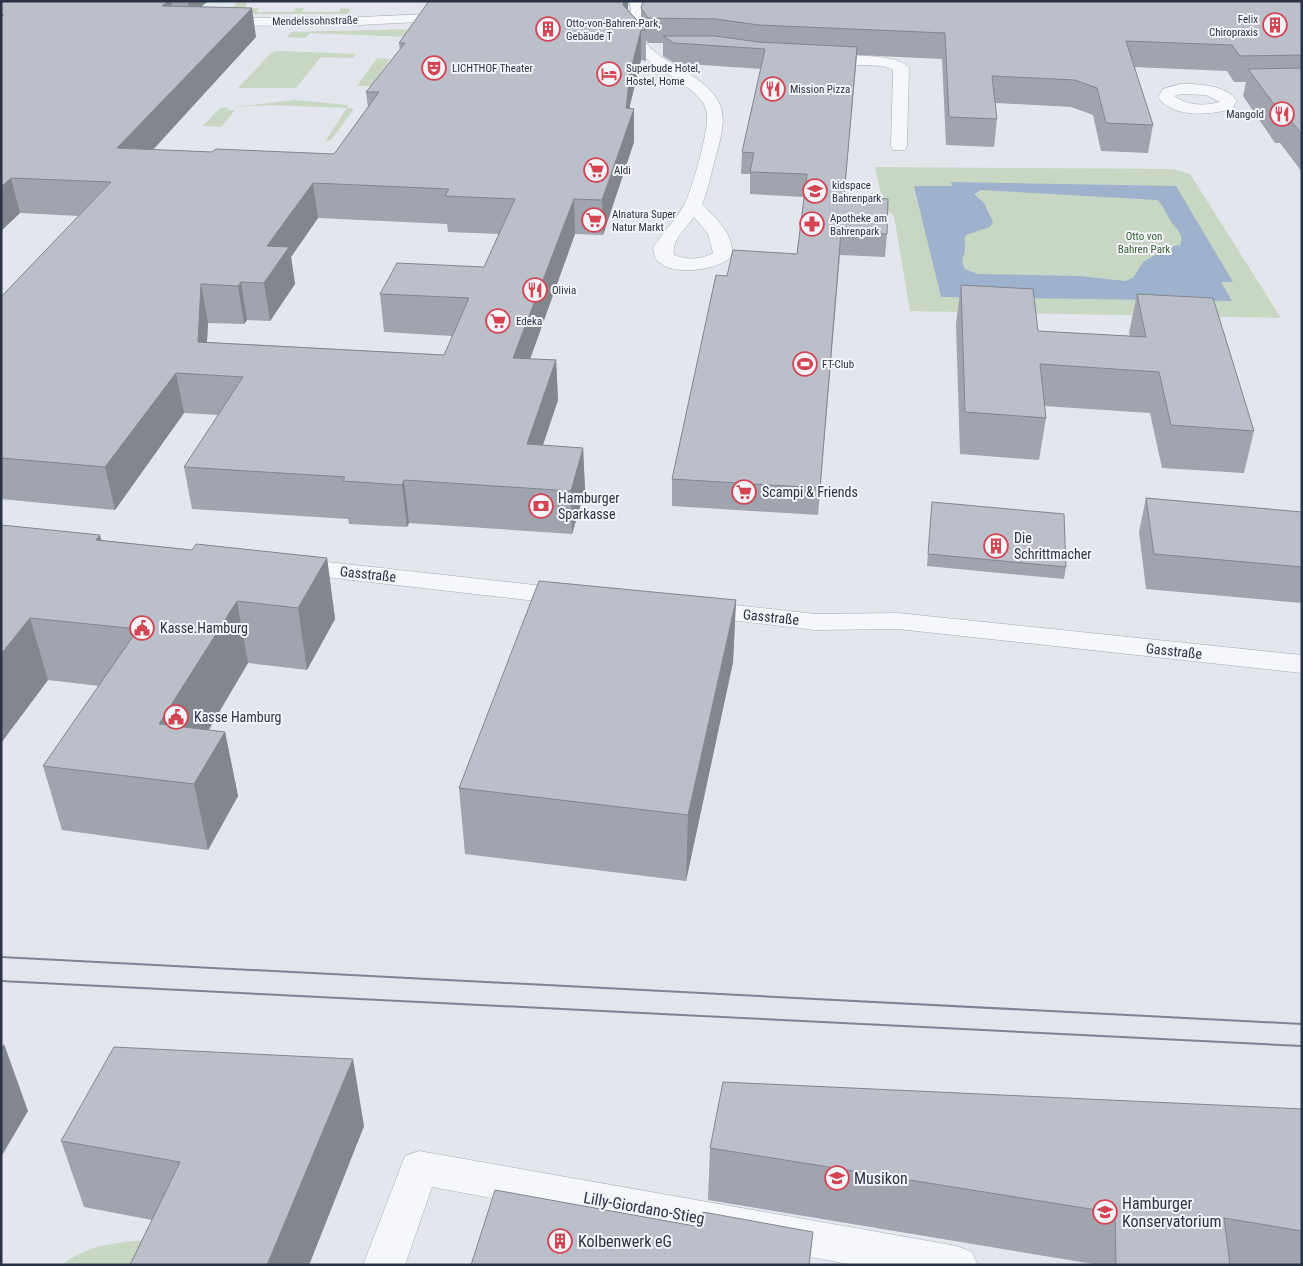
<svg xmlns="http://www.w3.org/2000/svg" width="1303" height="1266" viewBox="0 0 1303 1266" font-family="'Roboto Condensed',sans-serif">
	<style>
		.green { fill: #c8d6c4 }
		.water { fill: #9db2cd; fill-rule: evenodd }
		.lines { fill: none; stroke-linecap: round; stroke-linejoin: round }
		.street-casing { stroke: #a8acb7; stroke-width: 1 }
		.street { fill: #f6f7fa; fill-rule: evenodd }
		.tram { stroke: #7c8496; stroke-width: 2 }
		.wall { fill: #a0a4ae; fill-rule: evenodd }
		.shaded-wall { fill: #82868d }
		.building { fill: #babfca; stroke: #82868d; fill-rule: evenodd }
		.labels { text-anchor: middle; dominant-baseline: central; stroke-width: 4; stroke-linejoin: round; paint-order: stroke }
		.far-poi-label { font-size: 11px; fill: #2a3245; stroke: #f3f5f9; text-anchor: start }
		.far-street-label { font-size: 11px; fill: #2a3245; stroke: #f3f5f9 }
		.far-park-label { font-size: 11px; fill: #3c6236; stroke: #f3f5f9 }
		.poi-label { font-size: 14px; fill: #2a3245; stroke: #f3f5f9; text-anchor: start }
		.street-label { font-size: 14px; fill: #2a3245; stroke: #f3f5f9 }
		.near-poi-label { font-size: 16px; fill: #2a3245; stroke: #f3f5f9; text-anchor: start }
		.near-street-label { font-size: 16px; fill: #2a3245; stroke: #f3f5f9 }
	</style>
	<rect width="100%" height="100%" fill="#e3e6ec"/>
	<!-- green -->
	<g class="green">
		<path d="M238,1H248L245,8H259L257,12H293L296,8H304L302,12H339L341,8L350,9L349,14H228Z"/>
		<path d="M419,29L409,37L310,33L305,38L287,37L291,32Z"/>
		<path d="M275,51H281L356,54L353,58L321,57L296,88H238L271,53Z"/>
		<path d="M377,58L390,59L371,86H357Z"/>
		<path d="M295,100L347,105L348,108L354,109L331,140L325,141L347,108L270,105L234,107Z"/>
		<path d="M229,107L227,110H235L221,127L203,126L220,108Z"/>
		<path d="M875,167L1173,169L1190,174L1281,318L910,311L894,216L884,208Z"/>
		<path d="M148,1240L155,1265H62C86,1245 118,1242 148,1240Z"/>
	</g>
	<!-- water -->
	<path class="water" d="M951,182L1176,186L1233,282H1221L1232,301L941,297L914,186H952ZM981,190L1157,200C1164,206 1165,212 1170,220C1175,228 1185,234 1180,245L1171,247L1172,254L1155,255L1143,262L1133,278L1125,281L1080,276L978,274L965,269C959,260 965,256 965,248C966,242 963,241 966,235L990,227L993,222L984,203L974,194Z"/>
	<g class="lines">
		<!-- street casing -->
		<g class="street-casing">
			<g id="street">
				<path d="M629,1H643L645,10L639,33C649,51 666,60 683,70C730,99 728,114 714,163C710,177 708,191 702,204C714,216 741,241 729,259C713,271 668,277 655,258L653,248C662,233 674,222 683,207C691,194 709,130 707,115C706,104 699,96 691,90C667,71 640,61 625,33L631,10ZM694,217L708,234L713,253C701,260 686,260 674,255C671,241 686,228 694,217Z"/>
				<path d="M455,13L462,17L460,20L359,25L215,26L208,22L215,18L359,17Z"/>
				<path d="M818,56C838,56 897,52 909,68L907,146L905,150H893L891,146L893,70L883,66L813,63L811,60Z"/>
				<path d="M1180,84C1198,84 1225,84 1237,101L1232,109C1209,115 1174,119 1158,97L1163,89ZM1181,94L1206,95L1220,102C1206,106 1187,106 1174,96Z"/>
				<path d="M291,558L571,589L580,591L584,597L580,603L571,605L282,572L278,566L282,560Z"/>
				<path d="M699,601L815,614L898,613L1302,655V673L898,629L815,630L689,615L686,609L689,603Z"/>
				<path d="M419,1151L957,1246L972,1252L978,1265H854L432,1187L405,1265H363L405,1156Z"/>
			</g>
		</g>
		<!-- street -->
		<use href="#street" class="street"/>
		<!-- tram -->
		<g class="tram">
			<path d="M1,957L1302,1024"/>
			<path d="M1,981L1302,1046"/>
		</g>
	</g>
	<!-- wall -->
	<g class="wall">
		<path d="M1,1H208L201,7L256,37L153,150L212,152L334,154L368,107L366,92L400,50L399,43L628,7V10L641,25V8L1302,1V172L1280,143H1275L1243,96L1246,82H1234L1227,71L1134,67L1153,125L1148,153L1101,151L1093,115L1071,107L995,103L997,119L994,147L946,145L942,59L857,55L844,197L887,234L885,257L840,255L818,515L672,506V479L727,276L797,254L804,197L750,194V174H741L742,152L761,69L674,63L663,56V43H648L646,40V61L641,60L630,105V109L634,142L603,235L575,234L530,359L556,360L558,400L543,445L583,448L585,490L572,534L409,523L407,527L349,524L348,519L192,509L184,467L218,415L184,413L115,510L1,499V297L79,216L20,213L1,231ZM318,218L447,224L448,232L499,234L484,267L380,294L384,332L452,336L444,355L207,342L208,323L244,324L247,320L270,321L295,284L291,257Z"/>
		<path d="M961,285L1038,331L1130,336L1129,333L1137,294L1254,431L1244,473L1162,468L1150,413L1044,406L1046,418L1039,460L960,454L956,324Z"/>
		<path d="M1146,498L1302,512V603L1146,589L1139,532Z"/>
		<path d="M932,502L1066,567L1064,579L927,566Z"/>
		<path d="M1,525L101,540L192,550L327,558L335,619L307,670L248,663L209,730L225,732L238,796L208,850L62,830L43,766L99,686L48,680L1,743Z"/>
		<path d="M736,600L733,662L686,881L465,854L459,788Z"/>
		<path d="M1302,1109V1265H1099L708,1200L710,1148Z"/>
		<path d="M364,1126L309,1265H130L152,1220L84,1207L61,1141Z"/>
	</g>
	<!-- shaded-wall -->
	<g class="shaded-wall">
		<path d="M168,1H171L176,28L162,6Z"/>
		<path d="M188,1H208L190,16Z"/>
		<path d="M624,1H628V7L623,34V5Z"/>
		<path d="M252,8L256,37L123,182L117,148Z"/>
		<path d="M641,30V60L630,105L628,125L634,109V142L603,235L602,200L626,108L630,73Z"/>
		<path d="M11,178L20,213L1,231V187Z"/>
		<path d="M313,183L318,218L291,257L295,284L270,321L264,283L267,246Z"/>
		<path d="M574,199L575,234L516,398L513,358Z"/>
		<path d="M241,282L247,320L244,324L238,286Z"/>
		<path d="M201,284L208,323L205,375L198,342Z"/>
		<path d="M556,360L558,400L529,486L527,444Z"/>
		<path d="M176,373L184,413L115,510L105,467Z"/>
		<path d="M583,448L585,490L572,534L571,491Z"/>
		<path d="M404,480L409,523L407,527L402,485Z"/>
		<path d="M100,535L115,595L96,540Z"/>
		<path d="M327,558L335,619L307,670L298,608Z"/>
		<path d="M736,600L733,662L686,881L688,815Z"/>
		<path d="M237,601L248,663L177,782L159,724Z"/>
		<path d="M30,618L48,680L1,743V654Z"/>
		<path d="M225,732L238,796L208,850L194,784Z"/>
		<path d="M4,1044L28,1111L1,1157V1048Z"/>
		<path d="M353,1059L364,1126L309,1265H267Z"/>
	</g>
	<!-- building -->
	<g class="building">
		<path d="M1,1H168L162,6L252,8L117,148L212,152L216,149L334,154L379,92H366L405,43H399L429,1H624L623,5L646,30H641L630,73L626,108L634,109L602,200L574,199L513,358L556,360L527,444L583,448L571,491L404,480L402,485L343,481L345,477L184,467L243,377L176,373L105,467L1,458V297L111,182L11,178L1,187V17L4,15H1ZM313,183L449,189L445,196L515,199L484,267L397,263L380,294L469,298L444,355L198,342L201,284L238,286L241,282L264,283L289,247L267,246Z"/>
		<path d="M643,1H1302V55L1240,56L1232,45L1126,41L1153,125L1106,123L1097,88L1075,80L992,76L997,119L949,117L945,33L759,25L716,19L648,18L641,8Z"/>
		<path d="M663,36H715L758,42L857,47L844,197L888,199L887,234L841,232L820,488L672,479L716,275L727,276L733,250L797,254L807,174L750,172L754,153L742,152L765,49L674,43Z"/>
		<path d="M1302,68V134L1286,115H1282L1248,69Z"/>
		<path d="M961,285L1033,289L1038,331L1146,337L1137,294L1213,298L1254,431L1171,425L1159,372L1040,364L1046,418L965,412Z"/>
		<path d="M1146,498L1302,512V567L1154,554Z"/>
		<path d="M932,502L1064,514L1066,567L928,554Z"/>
		<path d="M1,525L100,535L96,540L192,550L196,544L327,558L298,608L237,601L159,724L225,732L194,784L43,766L138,629L30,618L1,654Z"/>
		<path d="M539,581L736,600L688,815L459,788Z"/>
		<path d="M114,1047L353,1059L267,1265H130L180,1162L61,1141Z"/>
		<path d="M723,1082L1302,1109V1231L1224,1218L1230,1265H1116L1115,1213L710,1148Z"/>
		<path d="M495,1190L700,1227L703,1212L813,1232L809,1265H471Z"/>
	</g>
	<!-- icons -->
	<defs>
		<g id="building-ring" transform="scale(1.25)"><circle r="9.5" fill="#f3f5f9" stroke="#d54452" stroke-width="1.5"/><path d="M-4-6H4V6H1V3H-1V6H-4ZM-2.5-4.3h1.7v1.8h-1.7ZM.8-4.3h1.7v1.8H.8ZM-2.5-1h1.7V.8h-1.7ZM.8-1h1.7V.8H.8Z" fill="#d54452"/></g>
		<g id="theatre-ring" transform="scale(1.25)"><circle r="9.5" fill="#f3f5f9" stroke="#d54452" stroke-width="1.5"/><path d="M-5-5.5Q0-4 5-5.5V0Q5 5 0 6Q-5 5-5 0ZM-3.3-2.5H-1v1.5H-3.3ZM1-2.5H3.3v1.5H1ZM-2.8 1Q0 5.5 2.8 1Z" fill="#d54452"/></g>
		<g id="hotel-ring" transform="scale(1.25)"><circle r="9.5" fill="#f3f5f9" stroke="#d54452" stroke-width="1.5"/><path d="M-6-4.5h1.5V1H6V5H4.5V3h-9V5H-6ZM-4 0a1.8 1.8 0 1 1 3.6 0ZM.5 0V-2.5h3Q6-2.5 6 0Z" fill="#d54452"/></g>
		<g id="restaurant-ring" transform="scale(1.25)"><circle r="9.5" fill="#f3f5f9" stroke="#d54452" stroke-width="1.5"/><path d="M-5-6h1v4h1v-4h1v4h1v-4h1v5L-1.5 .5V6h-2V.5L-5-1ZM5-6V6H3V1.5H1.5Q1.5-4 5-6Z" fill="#d54452"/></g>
		<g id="supermarket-ring" transform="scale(1.25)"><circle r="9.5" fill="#f3f5f9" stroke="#d54452" stroke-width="1.5"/><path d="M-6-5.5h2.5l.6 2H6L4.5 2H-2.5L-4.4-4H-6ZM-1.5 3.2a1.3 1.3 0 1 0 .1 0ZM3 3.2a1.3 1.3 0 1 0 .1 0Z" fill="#d54452"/></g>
		<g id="school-ring" transform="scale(1.25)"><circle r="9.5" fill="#f3f5f9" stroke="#d54452" stroke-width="1.5"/><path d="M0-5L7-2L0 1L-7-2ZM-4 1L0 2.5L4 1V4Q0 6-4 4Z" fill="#d54452"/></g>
		<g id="pharmacy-ring" transform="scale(1.25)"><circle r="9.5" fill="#f3f5f9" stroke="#d54452" stroke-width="1.5"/><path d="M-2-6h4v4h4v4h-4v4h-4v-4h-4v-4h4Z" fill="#d54452"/></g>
		<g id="stadium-ring" transform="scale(1.25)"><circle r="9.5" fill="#f3f5f9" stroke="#d54452" stroke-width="1.5"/><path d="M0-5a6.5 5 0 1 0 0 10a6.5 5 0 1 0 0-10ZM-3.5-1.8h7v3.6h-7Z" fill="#d54452"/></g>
		<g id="bank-ring" transform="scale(1.25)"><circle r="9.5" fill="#f3f5f9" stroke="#d54452" stroke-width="1.5"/><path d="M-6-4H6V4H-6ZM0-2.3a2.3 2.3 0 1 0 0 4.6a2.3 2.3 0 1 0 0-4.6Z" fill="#d54452"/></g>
		<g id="civic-ring" transform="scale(1.25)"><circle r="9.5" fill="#f3f5f9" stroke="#d54452" stroke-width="1.5"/><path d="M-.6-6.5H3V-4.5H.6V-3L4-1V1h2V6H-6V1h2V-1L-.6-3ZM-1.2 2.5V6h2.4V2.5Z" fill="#d54452"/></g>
		<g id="university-ring" transform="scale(1.25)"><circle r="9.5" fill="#f3f5f9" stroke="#d54452" stroke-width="1.5"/><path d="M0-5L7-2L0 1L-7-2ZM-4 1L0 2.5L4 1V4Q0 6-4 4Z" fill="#d54452"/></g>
	</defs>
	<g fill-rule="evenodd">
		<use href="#building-ring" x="1275" y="25"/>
		<use href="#building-ring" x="548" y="29"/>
		<use href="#theatre-ring" x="434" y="68"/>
		<use href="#hotel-ring" x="609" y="74"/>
		<use href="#restaurant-ring" x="773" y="89"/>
		<use href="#restaurant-ring" x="1282" y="114"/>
		<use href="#supermarket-ring" x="596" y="170"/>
		<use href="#school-ring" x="815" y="191"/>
		<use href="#supermarket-ring" x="594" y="220"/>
		<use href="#pharmacy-ring" x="812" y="224"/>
		<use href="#restaurant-ring" x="535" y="290"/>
		<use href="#supermarket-ring" x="498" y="321"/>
		<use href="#stadium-ring" x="805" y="364"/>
		<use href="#supermarket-ring" x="744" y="492"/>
		<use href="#bank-ring" x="541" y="506"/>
		<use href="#building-ring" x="996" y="546"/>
		<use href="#civic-ring" x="142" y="628"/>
		<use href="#civic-ring" x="176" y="717"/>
		<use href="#school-ring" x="837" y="1178"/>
		<use href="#university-ring" x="1105" y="1212"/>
		<use href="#building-ring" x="560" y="1241"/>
	</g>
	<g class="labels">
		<!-- far-poi labels -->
		<g class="far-poi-label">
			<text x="1258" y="19" text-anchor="end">Felix<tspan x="1258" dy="13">Chiropraxis</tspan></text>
			<text x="566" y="23">Otto-von-Bahren-Park,<tspan x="566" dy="13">Gebäude T</tspan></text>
			<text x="452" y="68">LICHTHOF Theater</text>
			<text x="626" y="68">Superbude Hotel,<tspan x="626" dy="13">Hostel, Home</tspan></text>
			<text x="790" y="89">Mission Pizza</text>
			<text x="1264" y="114" text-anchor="end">Mangold</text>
			<text x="614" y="170">Aldi</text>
			<text x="832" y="185">kidspace<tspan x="832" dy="13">Bahrenpark</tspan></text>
			<text x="612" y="214">Alnatura Super<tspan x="612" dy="13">Natur Markt</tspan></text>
			<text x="830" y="218">Apotheke am<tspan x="830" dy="13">Bahrenpark</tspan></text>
			<text x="552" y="290">Olivia</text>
			<text x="516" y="321">Edeka</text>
			<text x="822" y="364">FT-Club</text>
		</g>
		<!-- far-street labels -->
		<g class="far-street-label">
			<text transform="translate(315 21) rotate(-1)">Mendelssohnstraße</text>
		</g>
		<!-- far-park labels -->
		<g class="far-park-label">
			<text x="1144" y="236">Otto von<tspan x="1144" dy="13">Bahren Park</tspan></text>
		</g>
		<!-- poi labels -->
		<g class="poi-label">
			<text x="762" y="492">Scampi &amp; Friends</text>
			<text x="558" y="498">Hamburger<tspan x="558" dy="16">Sparkasse</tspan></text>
			<text x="1014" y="538">Die<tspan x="1014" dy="16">Schrittmacher</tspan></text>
			<text x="160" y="628">Kasse.Hamburg</text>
			<text x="194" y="717">Kasse Hamburg</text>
		</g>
		<!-- street labels -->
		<g class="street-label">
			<text transform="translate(368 574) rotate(6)">Gasstraße</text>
			<text transform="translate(771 617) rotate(6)">Gasstraße</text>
			<text transform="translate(1174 651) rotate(6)">Gasstraße</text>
		</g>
		<!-- near-poi labels -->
		<g class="near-poi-label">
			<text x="854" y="1178">Musikon</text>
			<text x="1122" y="1203">Hamburger<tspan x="1122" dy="18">Konservatorium</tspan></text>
			<text x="578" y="1241">Kolbenwerk eG</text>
		</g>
		<!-- near-street labels -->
		<g class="near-street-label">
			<text transform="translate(644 1208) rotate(10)">Lilly-Giordano-Stieg</text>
		</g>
	</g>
	<!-- border -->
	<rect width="1303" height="1266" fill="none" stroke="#2a3245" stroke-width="5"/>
</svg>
